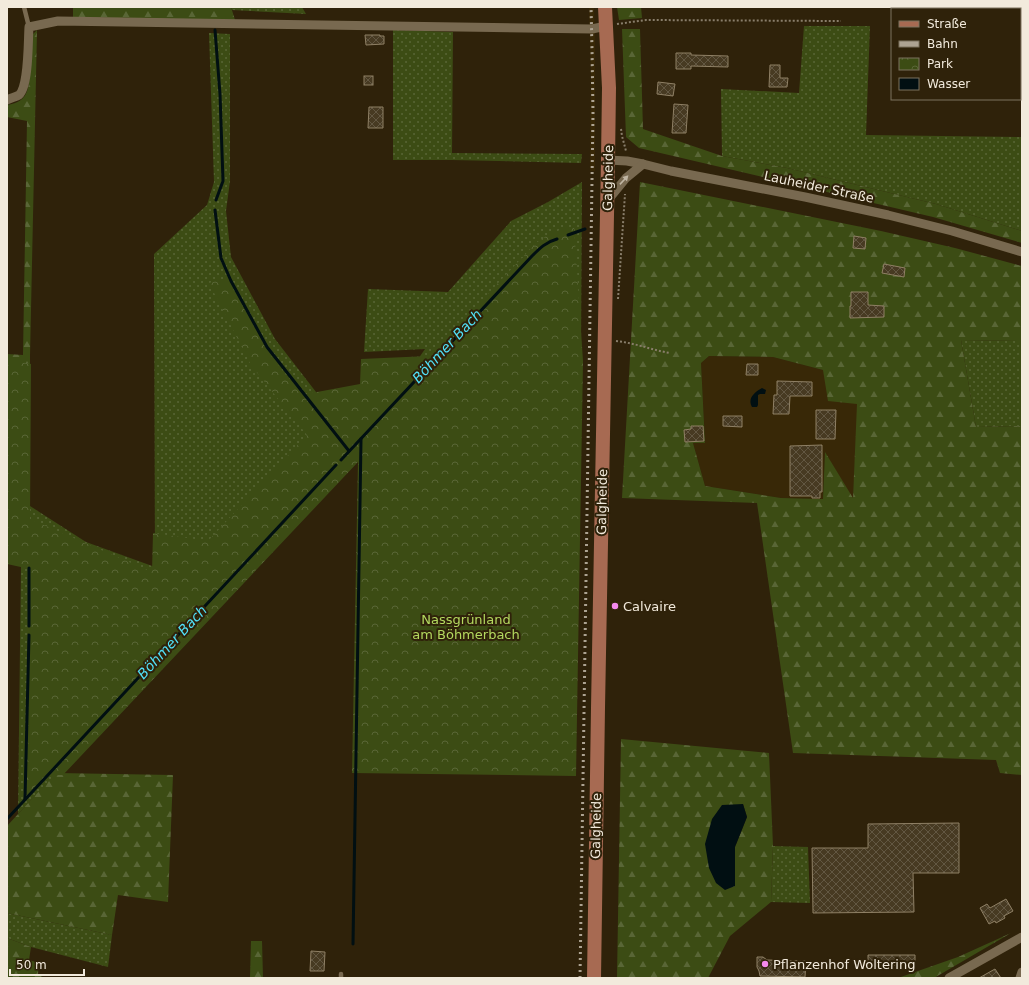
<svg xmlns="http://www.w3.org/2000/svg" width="1029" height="985" viewBox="0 0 1029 985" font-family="'DejaVu Sans',sans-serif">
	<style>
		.built { fill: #382807 }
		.grass { fill: url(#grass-dots) }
		.forest { fill: url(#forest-firs); fill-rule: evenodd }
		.park { fill: url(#park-crowns) }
		.water { fill: #010f12 }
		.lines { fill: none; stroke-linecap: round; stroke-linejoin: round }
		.stream { stroke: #010f12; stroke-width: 3 }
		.building { fill: url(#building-cross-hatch); stroke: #8f8065 }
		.path { stroke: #897e6b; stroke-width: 2; stroke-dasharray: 2 2; stroke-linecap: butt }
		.service { stroke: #786950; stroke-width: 4.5 }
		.minor { stroke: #786950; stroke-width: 9 }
		.primary { stroke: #a76a52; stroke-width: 14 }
		.rail { stroke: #ada392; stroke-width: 3; stroke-dasharray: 2 4; stroke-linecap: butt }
		.oneway { fill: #c1b6a4 }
		.poi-dot { fill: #f589ee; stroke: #2f220a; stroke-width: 1.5 }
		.labels { text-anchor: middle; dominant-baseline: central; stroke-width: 4; stroke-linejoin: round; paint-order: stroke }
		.street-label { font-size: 13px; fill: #f2eadc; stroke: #2f220a }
		.poi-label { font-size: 13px; fill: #f2eadc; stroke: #2f220a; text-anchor: start }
		.park-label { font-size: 13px; fill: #b4d95f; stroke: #2f220a }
		.water-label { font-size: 14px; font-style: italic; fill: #51e0f8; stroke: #2f220a }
	</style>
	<defs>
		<pattern id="grass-dots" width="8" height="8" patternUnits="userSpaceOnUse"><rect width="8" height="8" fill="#3c4c14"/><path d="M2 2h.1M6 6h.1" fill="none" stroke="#596636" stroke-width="1.8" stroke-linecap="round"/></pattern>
		<pattern id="forest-firs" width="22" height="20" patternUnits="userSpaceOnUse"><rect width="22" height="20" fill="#3c4c14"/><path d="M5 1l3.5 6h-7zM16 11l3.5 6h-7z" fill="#596636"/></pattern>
		<pattern id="park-crowns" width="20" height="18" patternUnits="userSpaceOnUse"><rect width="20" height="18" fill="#3c4c14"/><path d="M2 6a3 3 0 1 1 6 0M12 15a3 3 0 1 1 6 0" fill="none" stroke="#596636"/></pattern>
		<pattern id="building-cross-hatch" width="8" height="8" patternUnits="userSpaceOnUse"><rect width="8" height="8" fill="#473a22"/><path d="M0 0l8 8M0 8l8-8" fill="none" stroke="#625742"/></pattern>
	</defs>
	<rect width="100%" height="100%" fill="#2f220a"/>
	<!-- built -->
	<g class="built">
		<path d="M589,7H594L595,39V171H590L591,77Z"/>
		<path d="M709,356L773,357L823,370L858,404L853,499L825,453L823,499L781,498L705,486L693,443L705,442L701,363Z"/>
	</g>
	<!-- grass -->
	<g class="grass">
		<path d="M231,7H302L306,14L232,10Z"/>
		<path d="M804,26H870L866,135L1022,137V231L936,204L787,168L722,156L721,89L799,93Z"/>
		<path d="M393,30L453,32L452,153L582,154L581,163L452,160H393Z"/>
		<path d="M209,33L230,34V181L226,211L231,257L275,339L316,392L355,462L18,814L21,564L30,506L86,542L155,567L154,254L207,205L214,182Z"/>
		<path d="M582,182L581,351L371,427L425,349L364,352L368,289L448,292L511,221L548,202Z"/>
		<path d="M961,340L1022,341V426L976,427Z"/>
		<path d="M773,846L808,847L810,903L771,902Z"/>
		<path d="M7,913L112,935L108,967L31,947L7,938Z"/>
	</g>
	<!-- forest -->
	<g class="forest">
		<path d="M73,7H231L235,20H73Z"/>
		<path d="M617,7H641L642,18L619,20Z"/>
		<path d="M622,29H640L643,129L722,156L787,168L936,204L1022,231V243L933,217L639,148L626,137Z"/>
		<path d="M37,30L30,356V565L7,562V354L23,355L27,121L7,117V105C30,102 29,86 30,67C30,57 31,47 31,36Z"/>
		<path d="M640,182L881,231L955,248L1022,266V341L961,340L976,427L1022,426V775L1000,773L996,760L793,753L757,503L622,498ZM709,356L773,357L823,370L828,401L857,404L853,498L825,452L823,499L781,498L705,486L693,443H705L701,363Z"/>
		<path d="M621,739L769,753L773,846L771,902L730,936L708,978H617ZM743,804L747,817L735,847Z"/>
		<path d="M56,773L173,775L168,902L118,895L112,935L7,913V826Z"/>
		<path d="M1011,933L934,978H898L958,957Z"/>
		<path d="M7,938L31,947L29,960L39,963L38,974L44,978H7Z"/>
		<path d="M251,941H262L263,978H250Z"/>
	</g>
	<!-- park -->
	<path class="park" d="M574,226L583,361L576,776L352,773L358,462L63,775H47L26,797L30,569L7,564V359L31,364L30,519L152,572L153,533L208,541L307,435L251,365L209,283L227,278L267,350L301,395L360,384L361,359L429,356L536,243L552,232Z"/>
	<!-- water -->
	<g class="water">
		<path d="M762,388L766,390L765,394H760L758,395V405L757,407H752C747,398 755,392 762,388Z"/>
		<path d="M743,804L747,817L735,847V886L725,890L716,883L709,868L705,844L712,819L722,805Z"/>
	</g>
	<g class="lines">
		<!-- stream -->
		<g class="stream">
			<path d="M215,30L220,94L223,181L216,200"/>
			<path d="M215,210L221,258L231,281L267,347L349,451"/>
			<path d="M568,235L585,229"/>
			<path d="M341,460L532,256C540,248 546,242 557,239"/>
			<path d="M29,626V568"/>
			<path d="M25,799L29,635"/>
			<path d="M7,819L336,465"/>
			<path d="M353,944L361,439"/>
		</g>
	</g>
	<!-- building -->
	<g class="building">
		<path d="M365,35H380V36H384V44L366,45Z"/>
		<path d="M676,53H691V55L728,56V67L691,66V69H676Z"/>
		<path d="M770,65H780V78H788L787,87H769Z"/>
		<rect x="364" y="76" width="9" height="9"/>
		<path d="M658,82L675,84L673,96L657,94Z"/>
		<path d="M674,104L688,105L686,133H672Z"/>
		<path d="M369,107H383V128H368Z"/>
		<path d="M854,236L866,238L865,249L853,248Z"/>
		<path d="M884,264L905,268L904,277L882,273Z"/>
		<path d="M851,292H868V305L884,306V317L850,318V306H851Z"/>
		<path d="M747,364H758V375H746Z"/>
		<path d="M777,381L812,382V396H790L789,414H773L774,395H777Z"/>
		<path d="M816,410H836L835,439H816Z"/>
		<path d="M723,416H742V427L723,426Z"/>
		<path d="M691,426H703L704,441L685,442L684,430L691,429Z"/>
		<path d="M822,445V492H820V498H812V496H790V446Z"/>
		<path d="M959,823V873H913L914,912L813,913L812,848H868V824Z"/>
		<path d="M1006,899L1013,911L1004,916L1005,918L996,923L995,921L989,924L980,908L987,904L990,908Z"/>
		<path d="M311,951L325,952L324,971H310Z"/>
		<path d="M868,955H915V965L877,966V968H868Z"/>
		<path d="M757,957H763L767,960L806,961L805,977L760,976L759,971L757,967Z"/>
		<path d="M995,969L1001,978H979Z"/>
	</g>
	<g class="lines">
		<!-- path -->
		<g class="path">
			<path d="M617,24L646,20L841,21"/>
			<path d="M621,129L622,136L626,151"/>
			<path d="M618,299L625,194"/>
			<path d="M616,341C635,343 652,350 670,353"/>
		</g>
		<!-- service -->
		<g class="service">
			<path d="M24,7L29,27"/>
			<path d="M341,978V974"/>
		</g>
		<!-- minor -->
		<g class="minor">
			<path d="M7,100C10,98 16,97 19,95C29,86 28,41 29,27L58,21L592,29L606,26"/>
			<path d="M608,160L627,161L643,164L671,171L805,197L888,215L952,231L1022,252"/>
			<path d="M608,200L626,178L643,164"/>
			<path d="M949,978L1022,937"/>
			<path d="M1020,978L1022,972"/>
		</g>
		<!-- primary -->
		<path class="primary" d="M594,978L598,708L608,160L609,88L605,7"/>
		<!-- rail -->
		<path class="rail" d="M580,978L593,114L592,49L591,7"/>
	</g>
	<!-- one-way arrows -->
	<defs><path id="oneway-solid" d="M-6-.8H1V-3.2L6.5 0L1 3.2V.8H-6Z"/></defs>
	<use class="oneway" href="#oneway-solid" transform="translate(624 180) rotate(-47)"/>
	<!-- markers -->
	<g class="poi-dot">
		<circle cx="615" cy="606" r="4"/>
		<circle cx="765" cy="964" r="4"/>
	</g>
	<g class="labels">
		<!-- street labels -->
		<g class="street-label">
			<text transform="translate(608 178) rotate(-89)">Galgheide</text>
			<text transform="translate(819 187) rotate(12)">Lauheider Straße</text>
			<text transform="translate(602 502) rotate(-89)">Galgheide</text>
			<text transform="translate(596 826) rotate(-89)">Galgheide</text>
		</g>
		<!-- poi labels -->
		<g class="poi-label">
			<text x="623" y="606">Calvaire</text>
			<text x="773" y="964">Pflanzenhof Woltering</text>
		</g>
		<!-- park labels -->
		<g class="park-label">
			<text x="466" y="619">Nassgrünland<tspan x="466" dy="15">am Böhmerbach</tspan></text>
		</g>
		<!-- water labels -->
		<g class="water-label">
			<text transform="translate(447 346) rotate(-47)">Böhmer Bach</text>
			<text transform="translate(172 642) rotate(-47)">Böhmer Bach</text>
		</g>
	</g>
	<!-- border -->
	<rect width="1029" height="985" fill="none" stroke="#f2eadc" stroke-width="16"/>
	<!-- legend -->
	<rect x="891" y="8" width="130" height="92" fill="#2f220a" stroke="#7d725e"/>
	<rect x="899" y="21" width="20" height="6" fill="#a76a52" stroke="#7d725e"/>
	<text x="927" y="28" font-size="12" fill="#f2eadc">Straße</text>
	<rect x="899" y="41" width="20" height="6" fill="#ada392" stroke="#7d725e"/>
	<text x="927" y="48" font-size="12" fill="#f2eadc">Bahn</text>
	<rect x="899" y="58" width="20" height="12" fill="url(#park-crowns)" stroke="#7d725e"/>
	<text x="927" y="68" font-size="12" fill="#f2eadc">Park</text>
	<rect x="899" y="78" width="20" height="12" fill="#010f12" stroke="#7d725e"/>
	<text x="927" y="88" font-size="12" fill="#f2eadc">Wasser</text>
	<!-- scale -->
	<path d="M10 969v6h74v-6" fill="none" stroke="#f2eadc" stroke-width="2"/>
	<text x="16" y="969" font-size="12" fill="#f2eadc" stroke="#2f220a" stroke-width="3" paint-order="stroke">50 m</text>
</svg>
